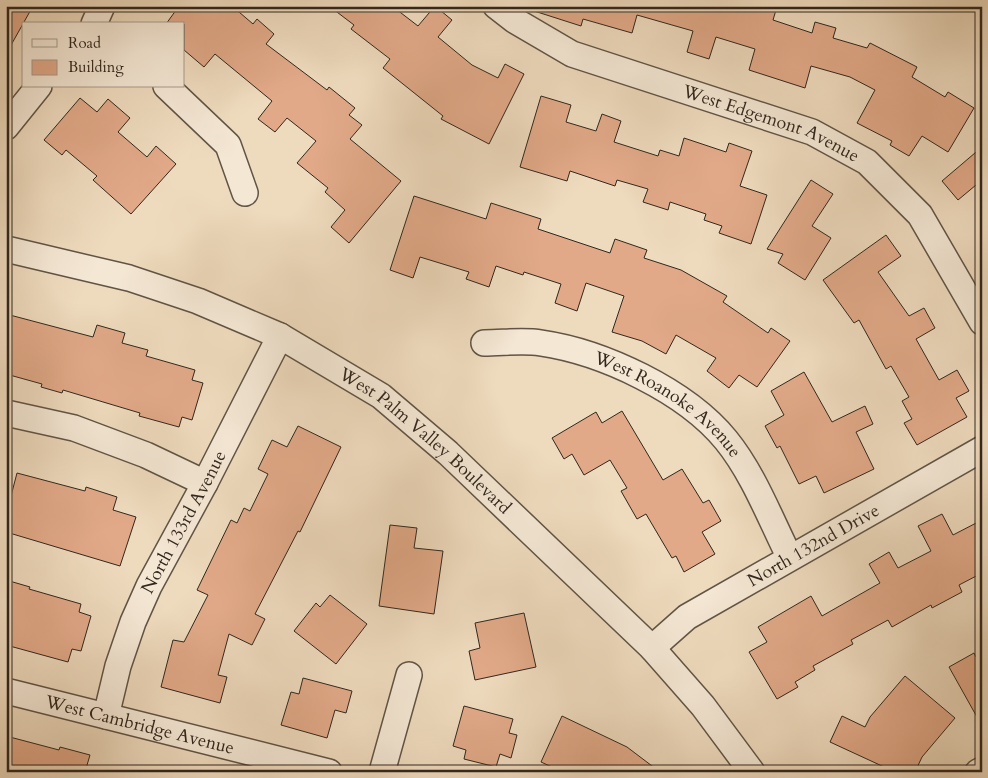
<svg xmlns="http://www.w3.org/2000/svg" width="988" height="778" viewBox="0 0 988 778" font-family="Cardo,serif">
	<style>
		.building { fill: #e1a988; stroke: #31271d }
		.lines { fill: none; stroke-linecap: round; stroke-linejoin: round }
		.minor-casing { stroke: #605445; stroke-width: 28 }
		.minor { stroke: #f4e7d4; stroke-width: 25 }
		.labels { text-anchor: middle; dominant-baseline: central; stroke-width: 5; stroke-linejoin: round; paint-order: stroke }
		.street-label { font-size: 18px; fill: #31271d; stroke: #f4e7d4 }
	</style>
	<rect width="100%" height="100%" fill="#eedabd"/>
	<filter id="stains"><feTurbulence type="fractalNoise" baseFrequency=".004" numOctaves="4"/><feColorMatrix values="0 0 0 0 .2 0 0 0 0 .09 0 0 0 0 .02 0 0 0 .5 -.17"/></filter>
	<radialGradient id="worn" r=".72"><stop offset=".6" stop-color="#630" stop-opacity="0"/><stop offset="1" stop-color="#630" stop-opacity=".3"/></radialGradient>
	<!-- building -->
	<g class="building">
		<path d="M6,6H33L6,54Z"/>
		<path d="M179,6H232L253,24L257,19L274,34L266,44L327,90L329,87L355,108L349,115L362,125L350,139L401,181L349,243L331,227L345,210L325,192L328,188L297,163L316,141L287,118L275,132L258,119L272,101L215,54L204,67L184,50V24H166Z"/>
		<path d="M329,6H392L418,26L435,6L452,20L438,37L472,65L498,78L505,64L524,74L489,144L441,119L443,116L383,68L390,59L351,29L354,25Z"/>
		<path d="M531,6H763L776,10L773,20L812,33L815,22L836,28L833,38L867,48L870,43L917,67L912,77L945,97L948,92L974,108L948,152L922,136L909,156L890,145L892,141L857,123L875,90L850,77L811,66L805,88L749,70L755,49L716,37L709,59L687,52L693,31L637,15L632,33L583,19L581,26L531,10Z"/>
		<path d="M541,96L571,105L566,122L596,131L602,114L621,121L614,142L658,156L660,150L679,156L684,138L726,152L729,143L752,151L740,186L767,195L751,244L719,233L722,226L704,220L706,214L670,202L668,210L643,202L648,189L617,180L615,186L570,171L567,181L520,167Z"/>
		<path d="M80,98L97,112L108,99L130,118L118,132L147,157L156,146L176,164L131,214L93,180L97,176L66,150L62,155L44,140Z"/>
		<path d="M982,147V180L958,200L942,181Z"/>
		<path d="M811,180L833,194L812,226L831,238L805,280L778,263L783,254L767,249Z"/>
		<path d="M414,196L486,219L491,203L541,219L538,229L610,253L615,239L647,250L644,258L681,270L727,296L723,302L768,333L771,328L790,341L757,387L739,375L729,388L707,371L716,358L676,335L666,354L642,341L612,332L624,296L586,283L577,311L555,303L561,284L524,272L523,275L496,266L489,287L466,279L469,272L420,257L413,278L390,270Z"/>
		<path d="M886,235L901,256L878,272L909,316L924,308L935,328L916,339L939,380L957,370L969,391L956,398L967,417L917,445L904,423L912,419L902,401L909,397L891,366L886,369L859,320L854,323L823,280Z"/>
		<path d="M6,314L93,337L97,325L125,333L122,343L148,350L146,356L195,370L192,380L203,383L192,420L182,417L179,427L139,416L140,413L63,390L62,393L41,387L42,384L6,374Z"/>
		<path d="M804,372L832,422L865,406L873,424L856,432L874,469L824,493L816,476L799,484L780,446L777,448L765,426L784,415L771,391Z"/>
		<path d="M622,411L663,480L682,469L703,503L709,500L721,521L702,532L715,554L684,572L676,556L672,558L646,514L637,519L621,491L627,488L610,460L584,475L572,454L564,459L552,438L596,412L602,423Z"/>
		<path d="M298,426L341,447L300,532L298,531L255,614L265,619L252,645L229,634L218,675L227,677L220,703L161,687L173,640L184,642L208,595L197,590L231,520L237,523L244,508L250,511L268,474L258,469L272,440L287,447Z"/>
		<path d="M17,473L85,491L86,487L117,497L113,510L136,517L120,566L6,532V515Z"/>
		<path d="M942,514L953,535L982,520V573L959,585L962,592L932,608L931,605L892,627L888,620L851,640L853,644L813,666L815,670L795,682L798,687L777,699L749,652L767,642L758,627L811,596L822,616L880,583L869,564L889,552L898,568L931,551L918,526Z"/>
		<path d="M390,525L417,528L414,548L443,551L434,614L379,606Z"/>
		<path d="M6,580L30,587L29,589L81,604L79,612L91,616L81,651L72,649L68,662L6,645Z"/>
		<path d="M330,595L367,624L336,664L294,631L316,603L320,607Z"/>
		<path d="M524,613L536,667L475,680L469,651L480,648L475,623Z"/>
		<path d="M974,653L976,657L982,654V726L949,667Z"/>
		<path d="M905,676L955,718L922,757L915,772H895L830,742L842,716L865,727L870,717Z"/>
		<path d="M303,678L352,691L346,713L335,710L327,738L281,725L291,692L299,694Z"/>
		<path d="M464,706L513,719L509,733L517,735L511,758L500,754L496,767L464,759L466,750L453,746Z"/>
		<path d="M562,716L627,747L660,772H563L541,762Z"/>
		<path d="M6,736L59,750L60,747L90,755L85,772H6Z"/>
	</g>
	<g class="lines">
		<!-- minor casing -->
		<g class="minor-casing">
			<g id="minor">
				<path id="s1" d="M496,6L514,20L572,54L812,132L867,162L920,215L982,322"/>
				<path d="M94,24L102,6"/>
				<path d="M166,86L228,145L245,193"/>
				<path d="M6,127L39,86"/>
				<path id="s2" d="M6,249L129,278L198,301L280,336L381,396L448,453L652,648L703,706L752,772"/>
				<path id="s3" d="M484,343C503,343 523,340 541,343C603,352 686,391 726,440C753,473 770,518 789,556"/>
				<path d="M6,413L74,428L146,455L205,483"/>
				<path id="s4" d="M652,648L687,617L982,449"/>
				<path id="s5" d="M6,691L329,772"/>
				<path id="s6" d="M106,716L118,666L133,622L149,586L205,483L280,336"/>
				<path d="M382,772L409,675"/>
				<path d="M978,772L982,770"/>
			</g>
		</g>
		<!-- minor -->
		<use href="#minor" class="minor"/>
	</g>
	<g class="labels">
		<!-- street labels -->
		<g class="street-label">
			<text stroke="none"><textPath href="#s1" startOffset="301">West Edgemont Avenue</textPath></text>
			<text stroke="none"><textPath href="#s3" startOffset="201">West Roanoke Avenue</textPath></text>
			<text stroke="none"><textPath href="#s2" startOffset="468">West Palm Valley Boulevard</textPath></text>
			<text stroke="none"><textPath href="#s6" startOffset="210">North 133rd Avenue</textPath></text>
			<text stroke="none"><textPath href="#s4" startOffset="192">North 132nd Drive</textPath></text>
			<text stroke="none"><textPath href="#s5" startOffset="138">West Cambridge Avenue</textPath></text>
		</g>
	</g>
	<!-- margin -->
	<rect width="988" height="778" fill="none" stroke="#eedabd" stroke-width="25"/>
	<rect x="8" y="8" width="973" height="763" fill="none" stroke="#31271d" stroke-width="2.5"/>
	<rect x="12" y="12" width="963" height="753" fill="none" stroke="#31271d"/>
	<!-- legend -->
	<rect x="22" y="22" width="162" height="65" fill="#f4e7d4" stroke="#a69a8b"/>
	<rect x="32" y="39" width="25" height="8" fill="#f4e7d4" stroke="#a69a8b"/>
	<text x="68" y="48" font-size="15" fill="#31271d">Road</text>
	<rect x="32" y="60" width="25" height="15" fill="#e1a988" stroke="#a69a8b"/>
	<text x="68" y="72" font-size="15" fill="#31271d">Building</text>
	<rect width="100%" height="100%" filter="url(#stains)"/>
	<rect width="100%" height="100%" fill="url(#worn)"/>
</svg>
